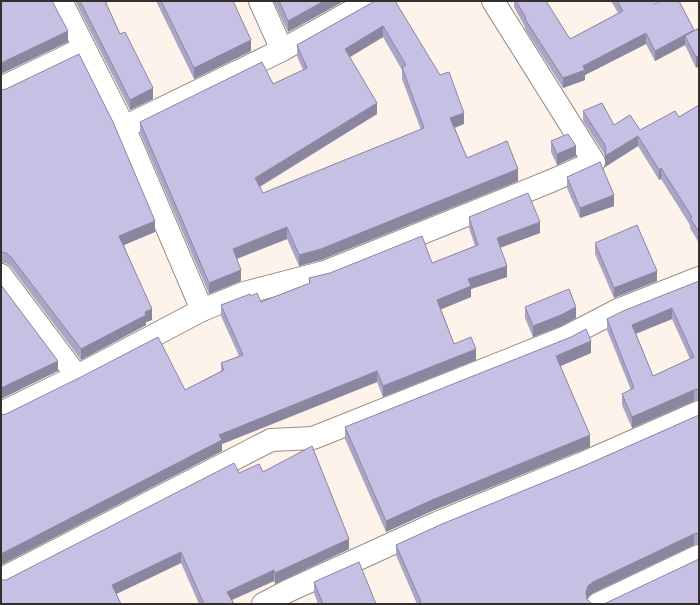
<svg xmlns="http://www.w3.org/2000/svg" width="700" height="605" viewBox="0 0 700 605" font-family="'Fira Sans',sans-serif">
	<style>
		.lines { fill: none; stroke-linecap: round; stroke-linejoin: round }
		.minor-casing { stroke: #998d84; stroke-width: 24 }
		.minor { stroke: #fff; stroke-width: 22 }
		.wall { fill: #aaa5c4; fill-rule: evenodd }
		.shaded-wall { fill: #8b86a0 }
		.building { fill: #c6c0e4; stroke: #8b86a0; fill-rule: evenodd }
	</style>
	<rect width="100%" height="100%" fill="#fdf3eb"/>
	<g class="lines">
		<!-- minor casing -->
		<g class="minor-casing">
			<g id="minor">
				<path d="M61,1L124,127L202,310"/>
				<path d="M260,1L282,50"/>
				<path d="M1,88L84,48"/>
				<path d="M124,127L282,50L370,1"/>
				<path d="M1,275L77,376"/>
				<path d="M1,413L77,376L202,310L244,293L325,272L551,181L594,162L493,1"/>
				<path d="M1,579L271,440L313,438L566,337L618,310L699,278"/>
				<path d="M263,604L288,591L437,523L581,464L699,412"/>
				<path d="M598,604L699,556"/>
			</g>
		</g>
		<!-- minor -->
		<use href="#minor" class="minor"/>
	</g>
	<!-- wall -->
	<g class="wall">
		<path d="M75,1H110L106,3L120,34L153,99L130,110Z"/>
		<path d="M156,1H233L251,51L194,79Z"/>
		<path d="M273,1H344L288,32Z"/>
		<path d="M375,1L464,124L455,128L467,158L518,181L321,260L299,266L287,239L237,259L241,281L209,294L140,133V122L273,84L303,70L297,56V45ZM383,37L402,70V79L421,130L263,193L260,187L377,114L350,57Z"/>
		<path d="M514,1H546L570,39L618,13L611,1H653L655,4L694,31L699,28V66L696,68L685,45L655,61L646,44L585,75V80L563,88L525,29V27L514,7Z"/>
		<path d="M1,90L155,232L124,245L152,320L146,322V325L81,360L11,267L6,263H1Z"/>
		<path d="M699,105V243L690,228V225L661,179L659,180L638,146L605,167V155L583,121V111L614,125L640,130L679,117Z"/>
		<path d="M551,141L576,156L557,165L551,152Z"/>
		<path d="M567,177L614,206L580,218L567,188Z"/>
		<path d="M469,217L540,233L500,247L507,277L471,289V297L441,309L454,344L476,360L383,397L377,382L222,444V451L1,565V415L185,390L221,371V363L239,356L221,316V305L251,296L261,302L309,283V278L432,263L475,246L469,228Z"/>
		<path d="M595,243L657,281L614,298L595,254Z"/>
		<path d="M699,281V400L694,401L632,428L622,405V394L631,390L607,330V319ZM672,319L690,359L653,376L636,334Z"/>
		<path d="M525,307L576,318L561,326L533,337L525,318Z"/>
		<path d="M591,353L560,366L590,447L432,511L386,532L345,439V427Z"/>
		<path d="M699,415V544L694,545L593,593L588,597L417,604L396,555V545L586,465Z"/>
		<path d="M263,472L349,549L275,584L274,581L232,600L234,604H199L181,563L116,594L6,580L239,473Z"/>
		<path d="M314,582L376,604H318L314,593Z"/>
	</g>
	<!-- shaded-wall -->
	<g class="shaded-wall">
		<path d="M324,1H344L288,32V21Z"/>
		<path d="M383,26V37L345,60V49Z"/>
		<path d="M694,30V40L685,36V45L655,61V51Z"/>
		<path d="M68,31V42L1,74V63Z"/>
		<path d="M646,33V44L585,75V80L563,88V78L583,66Z"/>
		<path d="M251,40V51L194,79V68Z"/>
		<path d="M699,56V66L696,68V57Z"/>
		<path d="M153,88V99L130,110V100Z"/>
		<path d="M377,103V114L255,189V178Z"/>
		<path d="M464,113V124L450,129V118Z"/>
		<path d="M638,136V146L605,167V156Z"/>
		<path d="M576,146V156L557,165V154Z"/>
		<path d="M661,168V179L659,180V170Z"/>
		<path d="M518,169V181L321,260L299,266V255Z"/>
		<path d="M614,195V206L580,218V208Z"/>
		<path d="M155,221V232L119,247V236Z"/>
		<path d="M540,222V233L497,249V238Z"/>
		<path d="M287,227V239L233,260V249Z"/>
		<path d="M507,266V277L471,289V297L437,311V300L468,279Z"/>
		<path d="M241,270V281L209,294V283Z"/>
		<path d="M657,271V281L614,298V288Z"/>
		<path d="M576,307V318L561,326L533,337V326Z"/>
		<path d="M672,308V319L632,335V325Z"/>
		<path d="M152,309V320L146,322V325L81,360V349L145,312Z"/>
		<path d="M591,341V353L556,368V356Z"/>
		<path d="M476,349V360L383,397V386Z"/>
		<path d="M58,361V371L1,399V388Z"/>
		<path d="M377,371V382L222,444V451L1,565V554L219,435Z"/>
		<path d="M694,390V401L632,428V417Z"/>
		<path d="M590,435V447L432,511L386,532V521L432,500Z"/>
		<path d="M694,534V545L593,593L588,597L586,603V592L588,586L593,582Z"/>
		<path d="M349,539V549L275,584V573Z"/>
		<path d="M181,552V563L112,596V585Z"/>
		<path d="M274,570V581L227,602V592Z"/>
	</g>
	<!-- building -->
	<g class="building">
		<path d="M1,1H52L68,31L1,63Z"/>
		<path d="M80,1H105L120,34L125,32L153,88L130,100Z"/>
		<path d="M161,1H233L251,40L194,68Z"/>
		<path d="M279,1H324L288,21Z"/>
		<path d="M375,1H395L440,75L449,72L464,113L450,118L467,158L507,141L518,169L321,249L299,255L287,227L233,249L241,270L209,283L140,122L262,62L273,84L307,68L297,45ZM383,26L406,65L402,67L424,128L263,193L255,178L377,103L345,49Z"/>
		<path d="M516,1H546L570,39L623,11L617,1H653L655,4L661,1H679L694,30L655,51L646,33L583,66L585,70L563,78L525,19L526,18Z"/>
		<path d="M699,28V56L696,57L685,36Z"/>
		<path d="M79,54L113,122L155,221L119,236L152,309L145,312L146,315L81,349L11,257L6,253L1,252V90L6,89Z"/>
		<path d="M602,103L614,125L630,115L640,130L675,111L679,117L699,105V232L690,218L692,217L661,168L659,170L638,136L605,156L606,151L605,145L583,111Z"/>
		<path d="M568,134L576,146L557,154L551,141Z"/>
		<path d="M600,162L614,195L580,208L567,177Z"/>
		<path d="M528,193L540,222L497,238L507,266L468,279L471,286L437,300L454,344L471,337L476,349L383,386L377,371L219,435L222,440L1,554V415L6,414L83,376L158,337L185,390L224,370L221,363L243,355L221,305L250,294L251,296L257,293L261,302L310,283L309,278L330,273L422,236L432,263L478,245L469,217Z"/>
		<path d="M637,225L657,271L614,288L595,243Z"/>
		<path d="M699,281V389L694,390L632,417L622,394L634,388L607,319L623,311ZM672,308L694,357L653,376L632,325Z"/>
		<path d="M1,285L58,361L1,388Z"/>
		<path d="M569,289L576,307L561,315L533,326L525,307Z"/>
		<path d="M586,329L591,341L556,356L590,435L432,500L386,521L345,427L571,337Z"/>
		<path d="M699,415V533L694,534L593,582L588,586L586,592L587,599L591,603L593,604H418L421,602L396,545L442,524L586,465Z"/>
		<path d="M312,446L349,539L275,573L274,570L227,592L234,604H204L181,552L112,585L121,604H1V580H6L234,463L239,473L259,464L263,472Z"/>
		<path d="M699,559V604H604Z"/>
		<path d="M359,562L376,604H323L314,582Z"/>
	</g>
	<!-- border -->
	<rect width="700" height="605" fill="none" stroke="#342f2b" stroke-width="4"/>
</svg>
